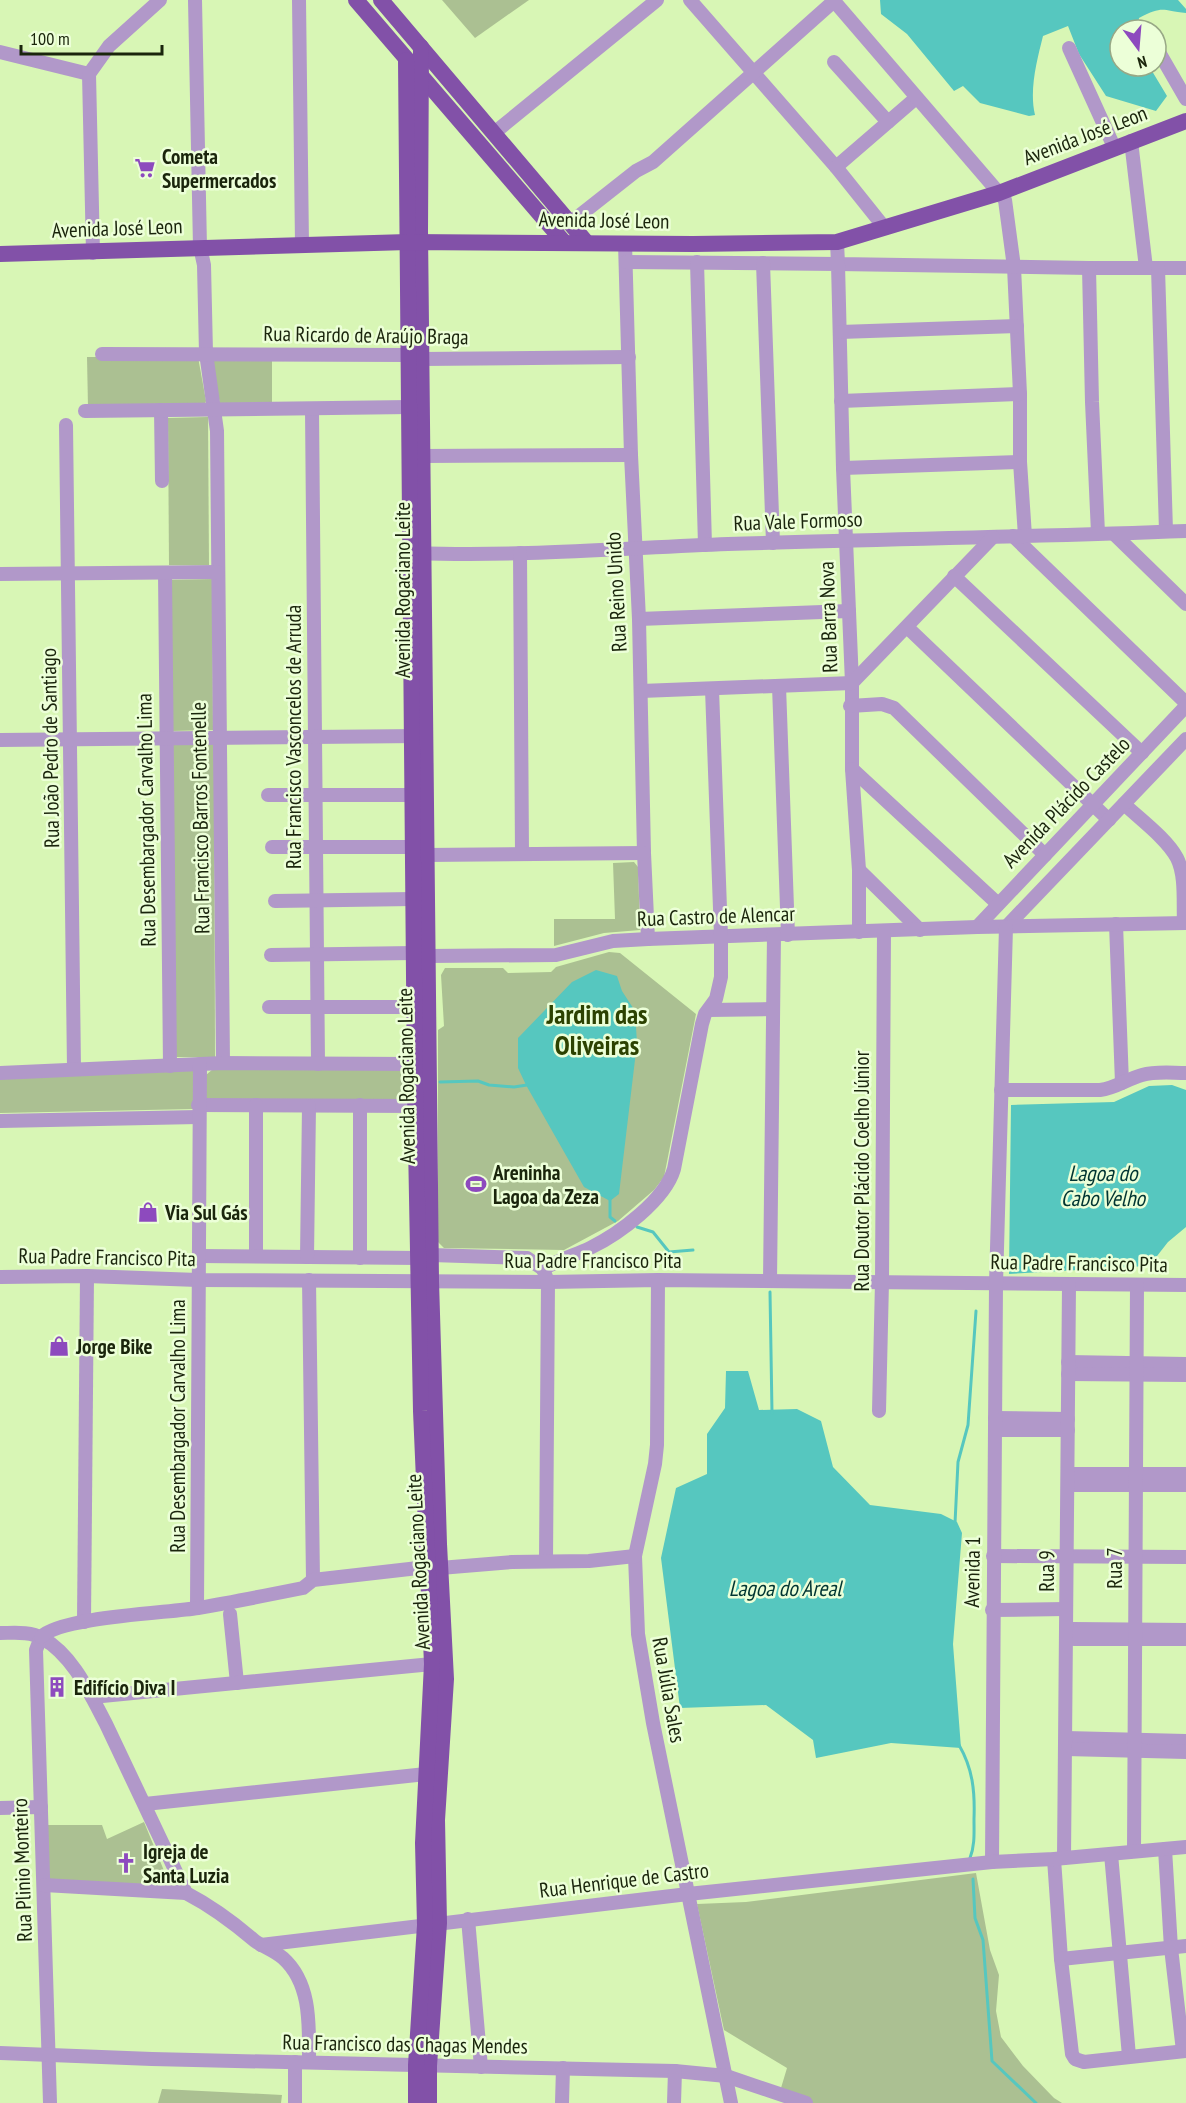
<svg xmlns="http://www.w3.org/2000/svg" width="1186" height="2103" viewBox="0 0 1186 2103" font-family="'PT Sans Narrow',sans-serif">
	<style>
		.green { fill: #abc092 }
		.water { fill: #56c7bf }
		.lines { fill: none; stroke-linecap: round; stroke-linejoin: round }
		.stream { stroke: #56c7bf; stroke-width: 3 }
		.minor { stroke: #b198c9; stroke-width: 14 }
		.major { stroke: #8251a8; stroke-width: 16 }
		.labels { text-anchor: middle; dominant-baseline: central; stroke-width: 5; stroke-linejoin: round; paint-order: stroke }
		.street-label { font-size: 21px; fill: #1a250c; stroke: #ecffd8 }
		.poi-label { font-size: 21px; font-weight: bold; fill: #1a250c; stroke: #ecffd8; text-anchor: start }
		.water-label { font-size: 22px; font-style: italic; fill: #003532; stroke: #ecffd8 }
		.district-label { font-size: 27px; font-weight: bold; fill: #2c4201; stroke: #ecffd8 }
	</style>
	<rect width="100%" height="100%" fill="#d8f6b5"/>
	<!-- green -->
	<g class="green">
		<path d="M442,0H529L475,38Z"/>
		<path d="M87,357H198L206,401L204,406L88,407Z"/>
		<path d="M272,359V404H220L212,361Z"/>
		<path d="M208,417L209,565H169L168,418Z"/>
		<path d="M212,579L213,730L171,731L170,580Z"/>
		<path d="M172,743H214L215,1057H173Z"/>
		<path d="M634,862L638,867L640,930L604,933L554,946V919H615L613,863Z"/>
		<path d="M609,952L620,953L696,1014L664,1177L654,1190L618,1221L564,1250L444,1248L438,1242V1030L444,1026L441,975L445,968H503L508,973L551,972L556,967Z"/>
		<path d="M405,1068L408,1071L409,1094L406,1102L205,1100L206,1075L213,1069Z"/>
		<path d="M194,1070V1109L0,1113V1078Z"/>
		<path d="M144,1822L167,1878L165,1885L48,1881V1825H102L107,1839Z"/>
		<path d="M976,1873L990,1950L999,1975L996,2011L1001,2037L1023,2066L1054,2098L1062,2103H807L781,2088L787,2068L724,2030L697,1904L746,1902Z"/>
		<path d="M162,2089L282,2095L281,2103H158Z"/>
	</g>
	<!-- water -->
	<g class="water">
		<path d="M880,0H1178L1186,9V13C1162,11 1164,5 1139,18L1137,30H1120V66H1149L1167,96L1156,111L1106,96L1079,54L1068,26L1043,36C1037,60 1029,90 1035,115L1029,116L980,103L963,86L954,91L907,34L881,14Z"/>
		<path d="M596,970L617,976L622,991L635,1011L637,1043L619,1194L610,1201L584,1187L526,1085L518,1068V1038L572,982Z"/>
		<path d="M1172,1085L1186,1090V1227L1168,1242L1150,1265L1110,1270L1096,1269L1009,1274L1011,1105L1114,1102L1149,1086Z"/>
		<path d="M726,1371H748L759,1410L797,1409L821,1421L833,1467L870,1505L941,1514L957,1522L962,1533L953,1644L961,1748L891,1743L816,1758L813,1740L766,1705L680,1708L661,1558L676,1488L707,1474V1434L725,1408Z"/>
	</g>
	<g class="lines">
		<!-- stream -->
		<g class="stream">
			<path d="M440,1082L478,1081L489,1085L514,1087L527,1085"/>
			<path d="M610,1199V1217L615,1221"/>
			<path d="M637,1227L653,1232L669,1252L693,1250"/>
			<path d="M770,1292L772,1413"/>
			<path d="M955,1523L958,1462L968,1425L976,1311"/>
			<path d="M959,1745C973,1769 975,1792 974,1819C974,1833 975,1845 970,1858"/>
			<path d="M973,1879L975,1918L983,1940L992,2061L1036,2103"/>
		</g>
		<!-- minor -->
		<g class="minor">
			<path d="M195,0L200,247L204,265L206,353L217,431L223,1063"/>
			<path d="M299,0L302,244"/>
			<path d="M690,0L836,167L884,227"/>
			<path d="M1156,47L1186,99"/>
			<path d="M1069,48L1114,147"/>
			<path d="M0,52L89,74"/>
			<path d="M834,62L888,122"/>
			<path d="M494,133L657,0"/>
			<path d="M1131,141L1146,268"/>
			<path d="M836,167L916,98"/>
			<path d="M570,223L636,171L653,162L834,1L1005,200L1014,267L1020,394V462L1025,536"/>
			<path d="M837,242L838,264L1089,268H1186"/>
			<path d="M625,243L631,455L639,619L644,853L648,939"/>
			<path d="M93,253L89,74L109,46L160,0"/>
			<path d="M626,262L838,264L843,468L852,683V769L859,870V932"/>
			<path d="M697,262L705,545"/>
			<path d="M763,263L773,543"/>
			<path d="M1089,268L1092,402L1098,533"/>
			<path d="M1158,268L1166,531"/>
			<path d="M840,332L1017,326"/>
			<path d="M102,354L410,355L422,359L629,357"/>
			<path d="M841,401L1020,394"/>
			<path d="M161,410L162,481"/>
			<path d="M312,410L318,1064"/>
			<path d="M85,411L410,407"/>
			<path d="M66,425L74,1069"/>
			<path d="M423,456L631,455"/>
			<path d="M843,468L1020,462"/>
			<path d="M1114,534L1186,604"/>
			<path d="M1013,536L1186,703"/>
			<path d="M415,553C519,557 624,548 728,544C881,539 1033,537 1186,531"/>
			<path d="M520,553L522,854"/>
			<path d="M165,573L170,1066"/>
			<path d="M0,574L218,572"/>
			<path d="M954,576L1142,753"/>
			<path d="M639,619L849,611"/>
			<path d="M907,627L1109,820"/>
			<path d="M779,686L788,935"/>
			<path d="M641,691L852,683L993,537"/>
			<path d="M850,706L882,704L894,708L1045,855"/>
			<path d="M0,740L421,736"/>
			<path d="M852,769L998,904"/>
			<path d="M268,795H413"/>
			<path d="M1124,804C1140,819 1167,839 1177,858C1186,876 1183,902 1184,923"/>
			<path d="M272,847H414"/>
			<path d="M426,855L644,853"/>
			<path d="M859,870L920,930"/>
			<path d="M275,901L413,899"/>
			<path d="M1116,924L1122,1083"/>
			<path d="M977,927L1186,706"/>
			<path d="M1006,927L1186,739"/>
			<path d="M271,955L414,953"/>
			<path d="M428,956L556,955L613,941L648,939L977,927L1186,923"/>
			<path d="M269,1007H415"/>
			<path d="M709,1010L772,1009"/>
			<path d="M0,1073L223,1063L415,1064"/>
			<path d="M1001,1090H1100C1116,1088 1127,1079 1142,1075C1156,1071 1171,1073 1186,1073"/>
			<path d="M198,1105L416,1106"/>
			<path d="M256,1105V1256"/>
			<path d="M360,1105V1258"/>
			<path d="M0,1121L198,1117"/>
			<path d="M431,1255L527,1258L543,1269"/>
			<path d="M199,1256L419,1258"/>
			<path d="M307,1257L309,1106"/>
			<path d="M0,1277L87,1276L198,1280L548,1282L658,1280L1186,1285"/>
			<path d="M309,1280L313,1580"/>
			<path d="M658,1280L657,1445L655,1464L635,1556L638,1634L653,1723L731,2103"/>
			<path d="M770,1281L774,935"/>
			<path d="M1068,1362L1186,1364"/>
			<path d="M1068,1374L1186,1375"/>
			<path d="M879,1411L882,1282L884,931"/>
			<path d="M995,1418L1068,1419"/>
			<path d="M995,1430H1068"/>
			<path d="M1068,1474H1186"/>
			<path d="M1068,1485H1186"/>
			<path d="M993,1556L1186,1557"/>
			<path d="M546,1561L548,1282L543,1269C558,1260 575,1255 590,1248C619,1234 665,1200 674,1169L702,1024L705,1014L716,999L721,977V936L712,689"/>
			<path d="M440,1568L512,1562L589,1561L635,1556"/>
			<path d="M197,1608L200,1064"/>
			<path d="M992,1610L1066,1609"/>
			<path d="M230,1614L237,1683"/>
			<path d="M84,1622L87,1276"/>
			<path d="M1186,1630L1073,1629L1066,1634L1074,1639H1186"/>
			<path d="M0,1633C13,1633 30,1631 42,1638C73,1655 90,1694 106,1724L186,1893C211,1906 234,1923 255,1941C264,1947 275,1951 283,1958C312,1984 309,2027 309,2062"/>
			<path d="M41,1637L36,1650L50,2103"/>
			<path d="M41,1637C60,1617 166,1613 198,1608C233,1602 268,1595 303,1588L313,1580L427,1567"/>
			<path d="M92,1697L432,1664"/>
			<path d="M1066,1738L1186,1741"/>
			<path d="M1066,1749L1186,1752"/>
			<path d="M145,1804L426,1774"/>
			<path d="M0,1808L41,1807"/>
			<path d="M1165,1849L1171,1948L1183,2051"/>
			<path d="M1134,1851L1137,1285"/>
			<path d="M1111,1854L1129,2056"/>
			<path d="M1064,1858L1069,1285"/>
			<path d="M1054,1859L1061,1959L1072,2054L1075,2059L1084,2062L1186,2051"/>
			<path d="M992,1862L996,1284L1006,927"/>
			<path d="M44,1885L186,1893"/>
			<path d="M468,1919L481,2067"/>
			<path d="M261,1945L688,1894L992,1862L1054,1859L1186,1847"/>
			<path d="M1061,1959L1186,1946"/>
			<path d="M0,2053L152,2059L675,2071L726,2076L806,2103"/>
			<path d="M295,2103V2062"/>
			<path d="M562,2103L563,2068"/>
			<path d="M674,2103L675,2071"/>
		</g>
		<!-- major -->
		<g class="major">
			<path d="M356,0L563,241"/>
			<path d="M381,0L586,242"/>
			<path d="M421,47L420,231L431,1281L439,1544L446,1679L437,1820L439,1923L429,2066V2103"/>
			<path d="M406,60L415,1090L421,1411L432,1664L423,1843L425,1925L416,2065V2103"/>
			<path d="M0,254L408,242L693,244L837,242L999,193L1186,121"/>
		</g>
	</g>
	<!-- icons -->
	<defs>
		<g id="supermarket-bare" transform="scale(1.62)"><path d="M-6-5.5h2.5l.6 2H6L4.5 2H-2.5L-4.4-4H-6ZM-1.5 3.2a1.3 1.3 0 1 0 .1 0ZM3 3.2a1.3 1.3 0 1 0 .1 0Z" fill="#8d4abe" stroke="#ecffd8" stroke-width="2.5" paint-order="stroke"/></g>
		<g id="stadium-bare" transform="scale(1.62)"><path d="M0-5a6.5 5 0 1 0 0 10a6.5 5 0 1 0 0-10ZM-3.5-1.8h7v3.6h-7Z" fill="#8d4abe" stroke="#ecffd8" stroke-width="2.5" paint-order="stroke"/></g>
		<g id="shop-bare" transform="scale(1.62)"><path d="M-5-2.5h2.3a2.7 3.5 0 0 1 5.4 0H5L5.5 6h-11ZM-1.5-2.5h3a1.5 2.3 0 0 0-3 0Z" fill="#8d4abe" stroke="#ecffd8" stroke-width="2.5" paint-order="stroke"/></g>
		<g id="building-bare" transform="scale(1.62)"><path d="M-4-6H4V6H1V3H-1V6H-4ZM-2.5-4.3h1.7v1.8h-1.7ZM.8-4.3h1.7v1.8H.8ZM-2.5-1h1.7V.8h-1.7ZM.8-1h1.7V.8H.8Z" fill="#8d4abe" stroke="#ecffd8" stroke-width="2.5" paint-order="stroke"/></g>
		<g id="church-bare" transform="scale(1.62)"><path d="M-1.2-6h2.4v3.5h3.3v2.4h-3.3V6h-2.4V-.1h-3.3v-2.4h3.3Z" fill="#8d4abe" stroke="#ecffd8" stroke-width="2.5" paint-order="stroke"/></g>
	</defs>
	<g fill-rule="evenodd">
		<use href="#supermarket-bare" x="145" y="168"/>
		<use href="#stadium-bare" x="476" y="1184"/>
		<use href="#shop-bare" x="148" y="1212"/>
		<use href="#shop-bare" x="59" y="1346"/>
		<use href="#building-bare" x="57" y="1687"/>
		<use href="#church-bare" x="126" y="1863"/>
	</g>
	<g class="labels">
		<!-- street labels -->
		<g class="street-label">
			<text transform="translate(1085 135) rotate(-21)">Avenida José Leon</text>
			<text transform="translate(604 220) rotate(1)">Avenida José Leon</text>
			<text transform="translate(117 228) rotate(-2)">Avenida José Leon</text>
			<text transform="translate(366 335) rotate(1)">Rua Ricardo de Araújo Braga</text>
			<text transform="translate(798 521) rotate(-2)">Rua Vale Formoso</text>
			<text transform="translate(402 590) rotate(-90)">Avenida Rogaciano Leite</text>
			<text transform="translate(616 592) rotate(-93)">Rua Reino Unido</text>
			<text transform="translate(828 617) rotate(-92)">Rua Barra Nova</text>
			<text transform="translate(293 737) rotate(-90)">Rua Francisco Vasconcelos de Arruda</text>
			<text transform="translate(50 748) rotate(-91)">Rua João Pedro de Santiago</text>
			<text transform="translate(1066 802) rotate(-46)">Avenida Plácido Castelo</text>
			<text transform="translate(200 818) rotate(-91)">Rua Francisco Barros Fontenelle</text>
			<text transform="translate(146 820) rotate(-91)">Rua Desembargador Carvalho Lima</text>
			<text transform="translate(716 916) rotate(-2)">Rua Castro de Alencar</text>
			<text transform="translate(406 1076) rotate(-91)">Avenida Rogaciano Leite</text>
			<text transform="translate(861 1171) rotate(-90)">Rua Doutor Plácido Coelho Júnior</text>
			<text transform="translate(107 1257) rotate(1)">Rua Padre Francisco Pita</text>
			<text x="593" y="1260">Rua Padre Francisco Pita</text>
			<text transform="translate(1079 1263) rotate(1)">Rua Padre Francisco Pita</text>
			<text transform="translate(177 1426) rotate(-90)">Rua Desembargador Carvalho Lima</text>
			<text transform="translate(418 1562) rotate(-93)">Avenida Rogaciano Leite</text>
			<text transform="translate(1114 1568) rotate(-90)">Rua 7</text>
			<text transform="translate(1046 1571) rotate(-90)">Rua 9</text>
			<text transform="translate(972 1572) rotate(-89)">Avenida 1</text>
			<text transform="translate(669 1690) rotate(80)">Rua Júlia Sales</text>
			<text transform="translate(22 1870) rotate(-92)">Rua Plinio Monteiro</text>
			<text transform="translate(624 1880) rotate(-7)">Rua Henrique de Castro</text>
			<text transform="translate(405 2044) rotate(1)">Rua Francisco das Chagas Mendes</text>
		</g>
		<!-- poi labels -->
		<g class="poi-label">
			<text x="162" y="156">Cometa<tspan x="162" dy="24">Supermercados</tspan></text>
			<text x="493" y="1172">Areninha<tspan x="493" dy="24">Lagoa da Zeza</tspan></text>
			<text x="165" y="1212">Via Sul Gás</text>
			<text x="76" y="1346">Jorge Bike</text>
			<text x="74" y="1687">Edifício Diva I</text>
			<text x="143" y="1851">Igreja de<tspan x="143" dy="24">Santa Luzia</tspan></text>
		</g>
		<!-- water labels -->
		<g class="water-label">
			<text x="1103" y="1173">Lagoa do<tspan x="1103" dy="25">Cabo Velho</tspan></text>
			<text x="785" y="1588">Lagoa do Areal</text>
		</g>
		<!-- district labels -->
		<g class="district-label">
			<text x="597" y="1014">Jardim das<tspan x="597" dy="31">Oliveiras</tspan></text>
		</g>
	</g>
	<!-- north arrow -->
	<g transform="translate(1138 48) rotate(164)"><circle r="28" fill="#ecffd8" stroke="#98a886" stroke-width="1.5"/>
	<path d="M0-4.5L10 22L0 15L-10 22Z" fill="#8d4abe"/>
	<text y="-9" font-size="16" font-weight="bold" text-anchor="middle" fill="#1a250c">N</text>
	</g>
	<!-- scale -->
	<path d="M21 45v9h141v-9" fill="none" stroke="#1a250c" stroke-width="3"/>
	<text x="30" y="45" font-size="18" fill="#1a250c" stroke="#ecffd8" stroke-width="4.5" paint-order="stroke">100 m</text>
</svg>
